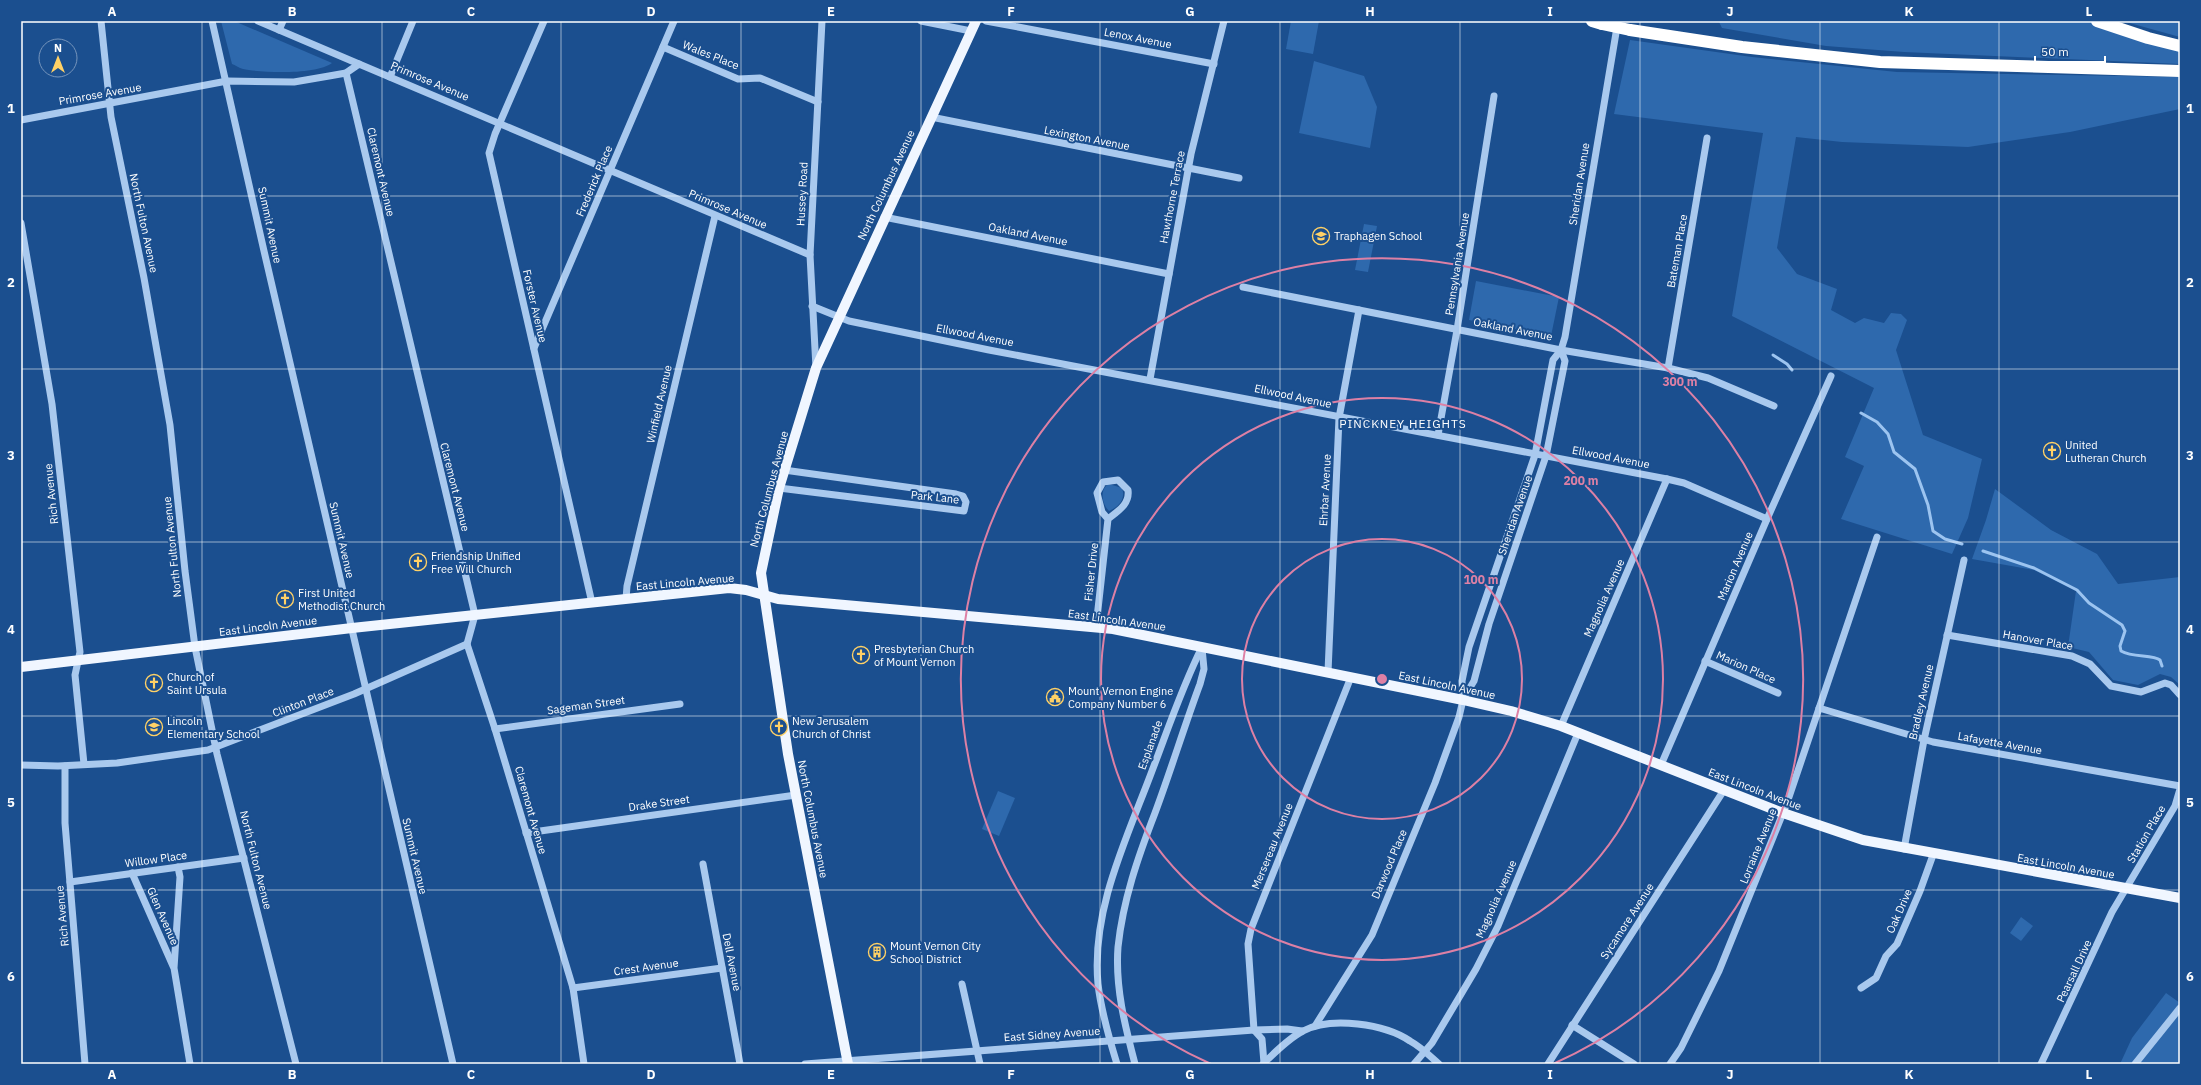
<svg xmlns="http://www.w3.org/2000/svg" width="2201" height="1085" viewBox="0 0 2201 1085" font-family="'IBM Plex Sans',sans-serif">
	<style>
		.green { fill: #2e69ad }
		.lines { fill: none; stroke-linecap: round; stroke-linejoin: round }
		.stream { stroke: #9cc4f0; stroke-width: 3 }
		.minor { stroke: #a9c9ee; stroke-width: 7 }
		.major { stroke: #f0f6ff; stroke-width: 10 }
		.highway { stroke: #fff; stroke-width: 12 }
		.highway-bridge { stroke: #fff; stroke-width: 12 }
		.grid { fill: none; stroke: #fff; stroke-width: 1; stroke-opacity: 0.55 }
		.ring { fill: none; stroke: #dd80a5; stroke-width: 2 }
		.labels { text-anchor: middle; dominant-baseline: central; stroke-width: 4; stroke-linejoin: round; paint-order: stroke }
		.street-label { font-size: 11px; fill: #fff; stroke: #1b4f8f }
		.poi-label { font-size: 11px; fill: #fff; stroke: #1b4f8f; text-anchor: start }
		.neighbourhood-label { font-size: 12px; letter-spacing: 1px; fill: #fff; stroke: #1b4f8f }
		.centre { fill: #dd80a5; stroke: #1b4f8f; stroke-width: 2 }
		.ring-label { font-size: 12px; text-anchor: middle; font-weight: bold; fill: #dd80a5; stroke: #1b4f8f; stroke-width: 4; stroke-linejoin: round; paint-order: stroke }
		.neatline { fill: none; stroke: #fff; stroke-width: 1.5 }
		.grid-label { font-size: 13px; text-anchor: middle; font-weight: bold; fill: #fff }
	</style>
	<rect width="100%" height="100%" fill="#1b4f8f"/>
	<!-- green -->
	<g class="green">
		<path d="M221,21H234L332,63C317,75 262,73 243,69C239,68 235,65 232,64Z"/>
		<path d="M1291,21H1319L1313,54L1286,49Z"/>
		<path d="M1721,21H2088L2113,31L2180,50V64L1904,52L1826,46L1722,28L1719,22Z"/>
		<path d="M2124,21H2180V37L2126,22Z"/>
		<path d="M1630,40L1752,57L1897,72L2180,77V109L2070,132L1968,147L1842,142L1796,137L1777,248L1797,274L1837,289L1831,310L1855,323L1864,318L1884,323L1891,313L1901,314L1907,320L1896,350L1923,435L1982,459L1968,518L1952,554L1841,519L1864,466L1845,457L1874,388L1732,316L1763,133L1614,114Z"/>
		<path d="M1314,61L1364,76L1377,107L1370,148L1299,133Z"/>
		<path d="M1364,224L1377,226L1368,272L1355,270Z"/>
		<path d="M1476,281L1559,297L1551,336L1469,320Z"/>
		<path d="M1109,484L1122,488C1126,499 1119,507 1109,511C1102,504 1099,489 1109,484Z"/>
		<path d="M1995,489L2051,530L2097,554L2118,584L2180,577V685L2171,677L2160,674L2138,685L2113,680L2089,652L2068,647L2076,591L2034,570L1972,559L1986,520Z"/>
		<path d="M998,791L1015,798L999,836L982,829Z"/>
		<path d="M2021,917L2033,926L2021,941L2010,933Z"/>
		<path d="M2166,993L2180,1003V1064H2120L2132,1038Z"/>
	</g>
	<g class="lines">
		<!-- stream -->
		<g class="stream">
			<path d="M1773,355L1787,364L1792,370"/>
			<path d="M1861,413L1877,422L1888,434L1894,452L1915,469L1928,505L1933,531L1945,539L1962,544"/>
			<path d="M1983,551L2034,568L2077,590L2089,603L2122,625L2125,631L2120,646L2121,651C2133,658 2153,654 2160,660L2162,666"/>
		</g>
		<!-- minor -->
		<g class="minor">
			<path d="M101,21L111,117L144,278L170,425L185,571L195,647L217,754L296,1064"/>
			<path d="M212,21L264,251L453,1064"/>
			<path d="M258,21L359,64"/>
			<path d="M544,21L495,134L489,153L592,603"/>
			<path d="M921,21L971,31"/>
			<path d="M986,21L1214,64"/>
			<path d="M279,30L283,21"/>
			<path d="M663,47L738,79L760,78L818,102"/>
			<path d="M346,73L475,615L467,644L495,729L573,988L584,1064"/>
			<path d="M390,77L413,21"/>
			<path d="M931,117L1239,178"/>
			<path d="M21,120L227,81L294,82L329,76L346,73L359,64L810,255"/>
			<path d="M884,217L1169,274"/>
			<path d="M21,223L52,404L80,652L75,675L84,764"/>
			<path d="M1243,287L1561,350L1668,368L1708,378L1774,406"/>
			<path d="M812,306L849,321L989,350L1667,479L1684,483L1767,519"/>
			<path d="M534,348L674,21"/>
			<path d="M816,368L810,255L822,21"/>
			<path d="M1668,368L1707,138"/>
			<path d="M1150,379L1191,154L1224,21"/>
			<path d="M1438,435L1457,330L1494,96"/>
			<path d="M779,488L964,511L966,502L963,496L956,494L784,470"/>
			<path d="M626,599L627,586L715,216"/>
			<path d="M1096,627L1108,519L1102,512L1097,493L1103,482L1118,480L1128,490C1130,504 1118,511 1108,519"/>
			<path d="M1947,635L2072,656L2090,664L2111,686L2141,692L2165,683L2171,685L2180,695"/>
			<path d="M1705,661L1778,693"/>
			<path d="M1328,672L1339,418L1359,310"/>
			<path d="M1463,699L1474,681L1489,624L1546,456L1565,361L1561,350"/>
			<path d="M1819,708L1933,742L2180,786"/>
			<path d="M1561,726L1667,479"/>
			<path d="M495,729L680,704"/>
			<path d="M21,765L58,766L117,763L208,750L354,694L467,644"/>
			<path d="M1661,765L1767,519L1831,376"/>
			<path d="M65,766V823L85,1064"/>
			<path d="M526,833L796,795"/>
			<path d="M1904,849L1924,740L1964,560"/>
			<path d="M703,864L740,1064"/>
			<path d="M178,867L180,877L174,968L190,1064"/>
			<path d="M132,873L173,966"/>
			<path d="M70,882L244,858"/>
			<path d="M962,984L980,1064"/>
			<path d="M573,988L722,968"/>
			<path d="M1861,988L1876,978L1886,956L1897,944L1920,891L1933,855"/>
			<path d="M1572,1025L1634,1064"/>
			<path d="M1315,1026L1372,935L1435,783L1459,717L1463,700L1462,681L1469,647L1535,455L1553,360L1561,350L1565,337L1618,21"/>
			<path d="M1254,1030L1248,944L1251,929L1351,677"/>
			<path d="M1254,1030L1262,1039L1264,1063"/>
			<path d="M805,1064L1254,1030L1287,1029L1302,1031"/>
			<path d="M1117,1064C1109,1038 1101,1011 1098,984C1091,910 1127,838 1152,771C1168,729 1182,687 1202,647"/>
			<path d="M1135,1064C1125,1026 1115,987 1118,947C1123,900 1138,857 1155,813C1171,770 1184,727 1200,684L1204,669L1202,648"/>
			<path d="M1263,1064C1274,1053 1289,1038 1303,1031C1331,1016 1385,1024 1410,1041C1421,1047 1430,1056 1439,1064"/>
			<path d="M1414,1064L1432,1043L1476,969L1498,926L1578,733"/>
			<path d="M1548,1064L1724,790"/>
			<path d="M1670,1064L1681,1048L1719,971L1787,803L1877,537"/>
			<path d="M2041,1064L2112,912L2175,806L2180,789"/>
			<path d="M2135,1064L2180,1008"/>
		</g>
		<!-- major -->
		<g class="major">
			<path d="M21,667L352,628L729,588L746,590L778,599L1113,629L1463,700L1511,711L1561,726L1783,813L1863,840L2180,898"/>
			<path d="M848,1064L788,754L761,573L779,488L816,368L976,21"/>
		</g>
		<!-- highway -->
		<g class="highway">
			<path d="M1592,21L1602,24"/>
			<path d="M2097,21L2148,38L2180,46"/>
			<path d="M1630,30L1742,47L1880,62L2180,71"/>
		</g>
		<!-- highway-bridge -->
		<path class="highway-bridge" d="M1602,24L1630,30"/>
	</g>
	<!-- grid -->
	<path class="grid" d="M202,21V1064M382,21V1064M561,21V1064M741,21V1064M921,21V1064M1100,21V1064M1280,21V1064M1460,21V1064M1640,21V1064M1820,21V1064M1999,21V1064M21,196H2180M21,369H2180M21,542H2180M21,716H2180M21,890H2180"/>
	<!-- distance rings -->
	<g class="ring">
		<circle cx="1382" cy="679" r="140"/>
		<circle cx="1382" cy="679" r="281"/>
		<path d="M1211 1064A421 421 0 1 1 1553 1064"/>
	</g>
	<!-- icons -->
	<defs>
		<g id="school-ring" transform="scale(0.9)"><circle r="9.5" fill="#1b4f8f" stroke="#ffd166" stroke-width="1.5"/><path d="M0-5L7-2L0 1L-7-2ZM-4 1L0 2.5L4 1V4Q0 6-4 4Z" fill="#ffd166"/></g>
		<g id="church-ring" transform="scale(0.9)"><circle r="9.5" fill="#1b4f8f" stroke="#ffd166" stroke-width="1.5"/><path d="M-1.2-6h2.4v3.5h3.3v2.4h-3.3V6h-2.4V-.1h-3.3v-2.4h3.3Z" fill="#ffd166"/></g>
		<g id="civic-ring" transform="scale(0.9)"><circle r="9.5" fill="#1b4f8f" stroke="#ffd166" stroke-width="1.5"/><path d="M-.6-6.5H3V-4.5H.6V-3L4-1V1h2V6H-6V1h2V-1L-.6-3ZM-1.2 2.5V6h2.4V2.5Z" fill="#ffd166"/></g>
		<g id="building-ring" transform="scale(0.9)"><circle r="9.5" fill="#1b4f8f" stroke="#ffd166" stroke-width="1.5"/><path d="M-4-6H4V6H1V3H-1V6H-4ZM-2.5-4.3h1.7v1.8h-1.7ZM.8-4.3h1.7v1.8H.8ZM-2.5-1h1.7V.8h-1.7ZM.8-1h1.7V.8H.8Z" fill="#ffd166"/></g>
	</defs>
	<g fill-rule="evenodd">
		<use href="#school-ring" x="1321" y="236"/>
		<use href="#church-ring" x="2052" y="451"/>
		<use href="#church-ring" x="418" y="562"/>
		<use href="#church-ring" x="285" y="599"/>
		<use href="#church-ring" x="861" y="655"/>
		<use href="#church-ring" x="154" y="683"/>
		<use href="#civic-ring" x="1055" y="697"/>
		<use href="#school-ring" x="154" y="727"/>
		<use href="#church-ring" x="779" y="727"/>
		<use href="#building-ring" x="877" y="952"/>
	</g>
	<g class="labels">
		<!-- street labels -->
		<g class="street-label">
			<text transform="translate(1138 38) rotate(11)">Lenox Avenue</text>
			<text transform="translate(711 55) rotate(22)">Wales Place</text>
			<text transform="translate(430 81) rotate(23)">Primrose Avenue</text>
			<text transform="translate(100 94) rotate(-10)">Primrose Avenue</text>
			<text transform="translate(1087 138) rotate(11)">Lexington Avenue</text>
			<text transform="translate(381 172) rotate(77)">Claremont Avenue</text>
			<text transform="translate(594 181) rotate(-67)">Frederick Place</text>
			<text transform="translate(1579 184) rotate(-81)">Sheridan Avenue</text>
			<text transform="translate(886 185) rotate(-65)">North Columbus Avenue</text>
			<text transform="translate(802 194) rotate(-87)">Hussey Road</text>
			<text transform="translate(1172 197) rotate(-79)">Hawthorne Terrace</text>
			<text transform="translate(728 209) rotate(23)">Primrose Avenue</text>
			<text transform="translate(144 223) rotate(78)">North Fulton Avenue</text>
			<text transform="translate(270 225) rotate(78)">Summit Avenue</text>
			<text transform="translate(1028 234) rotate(11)">Oakland Avenue</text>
			<text transform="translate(1677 251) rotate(-80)">Bateman Place</text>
			<text transform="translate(1457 264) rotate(-81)">Pennsylvania Avenue</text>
			<text transform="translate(535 306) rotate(77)">Forster Avenue</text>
			<text transform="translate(1513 329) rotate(11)">Oakland Avenue</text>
			<text transform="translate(975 335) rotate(11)">Ellwood Avenue</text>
			<text transform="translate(1293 396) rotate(12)">Ellwood Avenue</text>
			<text transform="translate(659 404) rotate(-77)">Winfield Avenue</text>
			<text transform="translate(1611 457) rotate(11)">Ellwood Avenue</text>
			<text transform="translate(455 487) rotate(76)">Claremont Avenue</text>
			<text transform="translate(769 489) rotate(-75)">North Columbus Avenue</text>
			<text transform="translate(1325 490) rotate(-87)">Ehrbar Avenue</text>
			<text transform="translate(51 494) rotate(-96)">Rich Avenue</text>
			<text transform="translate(935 497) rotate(6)">Park Lane</text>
			<text transform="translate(1515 515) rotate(-71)">Sheridan Avenue</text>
			<text transform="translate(342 540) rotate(77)">Summit Avenue</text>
			<text transform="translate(172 547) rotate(-96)">North Fulton Avenue</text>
			<text transform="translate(1735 566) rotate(-67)">Marion Avenue</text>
			<text transform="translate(1091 572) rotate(-84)">Fisher Drive</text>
			<text transform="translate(685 582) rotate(-5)">East Lincoln Avenue</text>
			<text transform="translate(1604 598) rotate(-66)">Magnolia Avenue</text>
			<text transform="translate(1117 620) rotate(8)">East Lincoln Avenue</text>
			<text transform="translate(268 626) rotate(-7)">East Lincoln Avenue</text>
			<text transform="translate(2038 640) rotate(10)">Hanover Place</text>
			<text transform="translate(1746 667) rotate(24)">Marion Place</text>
			<text transform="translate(1447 685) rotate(12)">East Lincoln Avenue</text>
			<text transform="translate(303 702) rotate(-21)">Clinton Place</text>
			<text transform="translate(1921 702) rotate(-77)">Bradley Avenue</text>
			<text transform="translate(586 705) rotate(-8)">Sageman Street</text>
			<text transform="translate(2000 743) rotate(10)">Lafayette Avenue</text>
			<text transform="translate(1150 745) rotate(-70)">Esplanade</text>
			<text transform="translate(1755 789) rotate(21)">East Lincoln Avenue</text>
			<text transform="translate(659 803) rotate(-8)">Drake Street</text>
			<text transform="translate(531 810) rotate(74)">Claremont Avenue</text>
			<text transform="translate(813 819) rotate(79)">North Columbus Avenue</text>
			<text transform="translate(2146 834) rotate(-60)">Station Place</text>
			<text transform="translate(1272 846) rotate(-68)">Mersereau Avenue</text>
			<text transform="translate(1758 846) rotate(-68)">Lorraine Avenue</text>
			<text transform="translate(415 856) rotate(77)">Summit Avenue</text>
			<text transform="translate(156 859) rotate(-8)">Willow Place</text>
			<text transform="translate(256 860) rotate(76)">North Fulton Avenue</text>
			<text transform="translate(1389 864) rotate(-67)">Darwood Place</text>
			<text transform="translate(2066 866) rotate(10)">East Lincoln Avenue</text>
			<text transform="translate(1496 899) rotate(-66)">Magnolia Avenue</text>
			<text transform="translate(1899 911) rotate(-66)">Oak Drive</text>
			<text transform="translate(62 916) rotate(-95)">Rich Avenue</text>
			<text transform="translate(163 916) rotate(66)">Glen Avenue</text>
			<text transform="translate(1627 921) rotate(-57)">Sycamore Avenue</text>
			<text transform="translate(732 962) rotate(79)">Dell Avenue</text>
			<text transform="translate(646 967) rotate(-8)">Crest Avenue</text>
			<text transform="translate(2074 971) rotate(-65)">Pearsall Drive</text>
			<text transform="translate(1052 1034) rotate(-4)">East Sidney Avenue</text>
		</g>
		<!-- poi labels -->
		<g class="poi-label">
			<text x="1334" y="236">Traphagen School</text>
			<text x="2065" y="445">United<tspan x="2065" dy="13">Lutheran Church</tspan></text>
			<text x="431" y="556">Friendship Unified<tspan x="431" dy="13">Free Will Church</tspan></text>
			<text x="298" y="593">First United<tspan x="298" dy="13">Methodist Church</tspan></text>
			<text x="874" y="649">Presbyterian Church<tspan x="874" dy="13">of Mount Vernon</tspan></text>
			<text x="167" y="677">Church of<tspan x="167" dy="13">Saint Ursula</tspan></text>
			<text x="1068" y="691">Mount Vernon Engine<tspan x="1068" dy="13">Company Number 6</tspan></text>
			<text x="167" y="721">Lincoln<tspan x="167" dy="13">Elementary School</tspan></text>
			<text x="792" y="721">New Jerusalem<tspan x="792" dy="13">Church of Christ</tspan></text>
			<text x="890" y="946">Mount Vernon City<tspan x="890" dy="13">School District</tspan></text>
		</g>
		<!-- neighbourhood labels -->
		<g class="neighbourhood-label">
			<text x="1403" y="423">PINCKNEY HEIGHTS</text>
		</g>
	</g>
	<circle cx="1382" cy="679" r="6" class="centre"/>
	<g class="ring-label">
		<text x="1680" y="386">300 m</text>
		<text x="1581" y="485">200 m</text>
		<text x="1481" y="584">100 m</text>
	</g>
	<!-- border -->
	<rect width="2201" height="1085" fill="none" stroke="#1b4f8f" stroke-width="44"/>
	<!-- north arrow -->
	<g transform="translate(58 58)"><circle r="19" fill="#1b4f8f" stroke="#7695bc"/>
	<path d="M0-3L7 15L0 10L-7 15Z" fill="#ffd166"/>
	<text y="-6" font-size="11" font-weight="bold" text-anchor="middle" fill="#ffffff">N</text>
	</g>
	<!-- scale -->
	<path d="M2035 56v6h70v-6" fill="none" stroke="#ffffff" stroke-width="2"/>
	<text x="2041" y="56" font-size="12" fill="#ffffff" stroke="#1b4f8f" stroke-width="3" paint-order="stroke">50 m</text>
	<rect x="22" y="22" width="2157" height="1041" class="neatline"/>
	<g class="grid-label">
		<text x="112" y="16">A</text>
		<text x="292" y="16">B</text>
		<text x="471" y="16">C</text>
		<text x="651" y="16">D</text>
		<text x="831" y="16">E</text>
		<text x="1011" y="16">F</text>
		<text x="1190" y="16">G</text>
		<text x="1370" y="16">H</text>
		<text x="1550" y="16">I</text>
		<text x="1730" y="16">J</text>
		<text x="1909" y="16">K</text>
		<text x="2089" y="16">L</text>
		<text x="11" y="113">1</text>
		<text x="2190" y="113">1</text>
		<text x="11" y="287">2</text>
		<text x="2190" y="287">2</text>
		<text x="11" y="460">3</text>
		<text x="2190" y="460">3</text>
		<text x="11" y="634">4</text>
		<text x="2190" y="634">4</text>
		<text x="11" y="807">5</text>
		<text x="2190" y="807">5</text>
		<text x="11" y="981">6</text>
		<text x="2190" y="981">6</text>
		<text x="112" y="1079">A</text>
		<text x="292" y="1079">B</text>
		<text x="471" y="1079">C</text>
		<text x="651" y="1079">D</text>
		<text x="831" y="1079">E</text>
		<text x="1011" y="1079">F</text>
		<text x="1190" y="1079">G</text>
		<text x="1370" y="1079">H</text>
		<text x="1550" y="1079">I</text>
		<text x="1730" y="1079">J</text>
		<text x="1909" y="1079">K</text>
		<text x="2089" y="1079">L</text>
	</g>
</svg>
